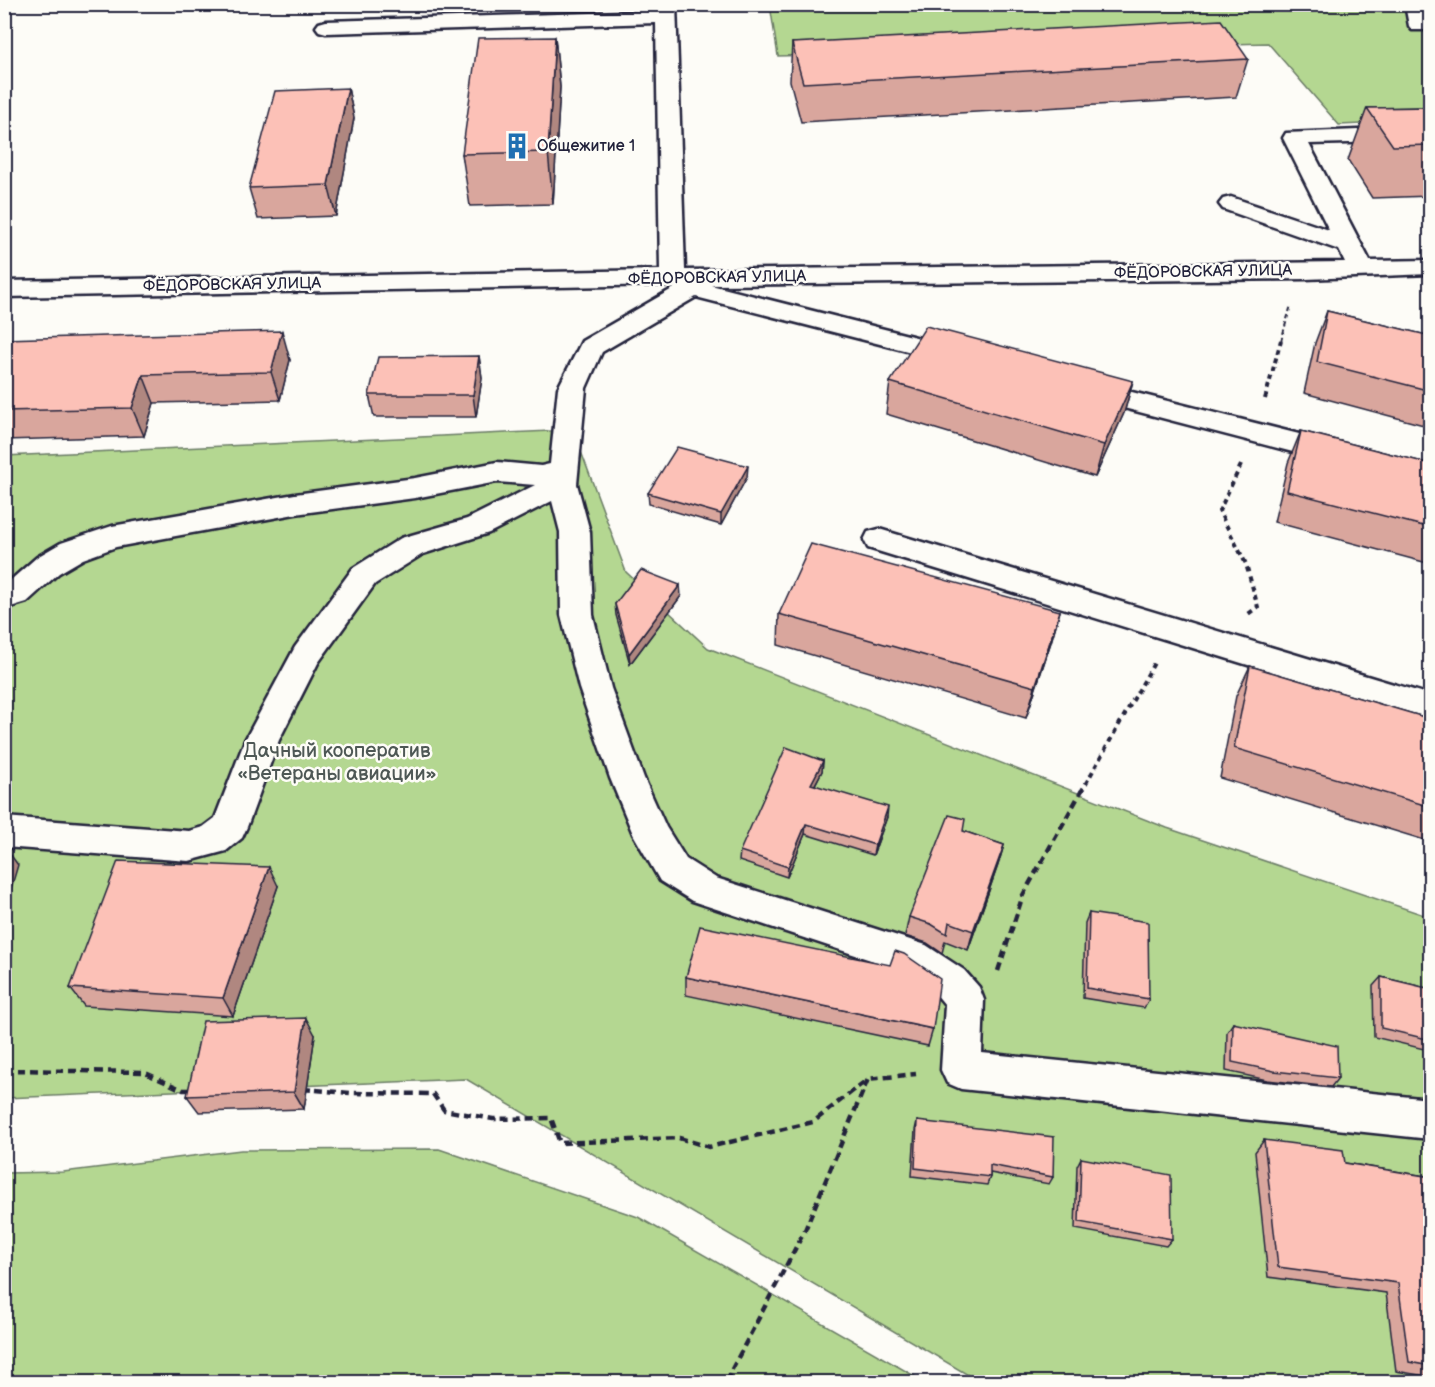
<svg xmlns="http://www.w3.org/2000/svg" width="1435" height="1387" viewBox="0 0 1435 1387" font-family="'Balsamiq Sans',sans-serif">
	<style>
		.green { fill: #b4d791; stroke: #6b7c66; stroke-width: 1.5 }
		.lines { fill: none; stroke-linecap: round; stroke-linejoin: round }
		.minor-casing { stroke: #22223b; stroke-width: 5 }
		.path-far2 { stroke: #22223b; stroke-width: 2; stroke-dasharray: 4.5 3; stroke-linecap: butt }
		.path-far1 { stroke: #22223b; stroke-width: 4; stroke-dasharray: 5 4.5; stroke-linecap: butt }
		.path { stroke: #22223b; stroke-width: 4.5; stroke-dasharray: 8 5; stroke-linecap: butt }
		.minor { fill: #fdfcf7; fill-rule: evenodd }
		.wall { fill: #d9a69d; stroke: #22223b; stroke-width: 1.5 }
		.shaded-wall { fill: #b08780; stroke: #22223b; stroke-width: 1.5 }
		.building { fill: #fcc1b7; stroke: #22223b; stroke-width: 1.5 }
		.labels { text-anchor: middle; dominant-baseline: central; stroke-width: 5; stroke-linejoin: round; paint-order: stroke }
		.far-poi-label { font-size: 16px; fill: #22223b; stroke: #fdfcf7; text-anchor: start }
		.far-street-label { font-size: 16px; fill: #22223b; stroke: #fdfcf7 }
		.park-label { font-size: 20px; fill: #4e5855; stroke: #fdfcf7 }
	</style>
	<rect width="100%" height="100%" fill="#fdfcf7"/>
	<filter id="ink" filterUnits="userSpaceOnUse"><feTurbulence type="fractalNoise" baseFrequency=".0167" numOctaves="2"/><feDisplacementMap in="SourceGraphic" scale="12" xChannelSelector="R" yChannelSelector="G"/><feConvolveMatrix kernelMatrix="1 2 1 2 8 2 1 2 1" color-interpolation-filters="sRGB"/></filter>
	<g filter="url(#ink)">
		<!-- green -->
		<g class="green">
			<path d="M770,5H1430V121L1339,125L1268,43L778,56Z"/>
			<path d="M573,430L626,572L708,648L1167,828L1430,917V1382H980L466,1079L5,1098L4,456Z"/>
			<path d="M439,1149L638,1217L925,1382H5V1173L63,1172L241,1150Z"/>
		</g>
		<g class="lines">
			<!-- minor casing -->
			<g class="minor-casing">
				<g id="minor">
					<path d="M656,4H676L685,270L1345,262L1339,250L1223,209L1219,204L1223,199L1231,197L1329,230L1283,138L1286,133L1430,127V141L1309,144L1370,261L1430,260V274L1306,279L711,285L967,350L971,356L967,362L958,364L696,297L602,352L586,388L577,484L590,532L593,615L611,688L644,778L666,827L686,859L716,878L926,945L964,970L979,987L984,1000L982,1053L1430,1099V1139L961,1089L947,1083L941,1070L945,1005L936,994L901,970L692,901L660,881L633,834L610,778L579,688L561,615L560,532L552,501L489,533L423,554L375,584L318,663L279,740L247,827L242,838L226,851L189,861L4,847V817L189,831L203,827L215,818L245,740L295,647L353,568L401,538L467,519L535,485L497,482L415,498L295,514L116,547L83,559L59,573L27,602L4,609V586L37,557L61,543L112,526L295,494L415,478L497,462L541,466L550,464L558,388L582,341L674,288L668,285L4,297V281L660,270L656,23L326,33L319,31L316,27L319,23L326,21L656,11Z"/>
					<path d="M1405,4H1425L1429,26L1426,30H1412L1409,26Z"/>
					<path d="M1084,380L1339,444L1349,447L1353,454L1349,461L1339,464L1074,395L1070,389L1074,383Z"/>
					<path d="M879,529L1430,695V721L868,548L864,540L868,532Z"/>
				</g>
			</g>
			<!-- path-far2 -->
			<path class="path-far2" d="M1281,341L1291,305"/>
			<!-- path-far1 -->
			<g class="path-far1">
				<path d="M1265,399L1281,340"/>
				<path d="M1241,465L1219,511L1246,564L1258,607L1248,614"/>
				<path d="M1081,792L1154,663"/>
			</g>
			<!-- path -->
			<g class="path">
				<path d="M998,971L1023,895L1082,790"/>
				<path d="M4,1070L143,1072L183,1090H191"/>
				<path d="M303,1089L350,1093L433,1094L444,1110L493,1119L551,1118L560,1143L679,1138L709,1147L813,1122L868,1079"/>
				<path d="M728,1382L731,1371L805,1230L868,1079L916,1074"/>
			</g>
			<!-- minor -->
			<use href="#minor" class="minor"/>
		</g>
		<!-- wall -->
		<g class="wall">
			<path d="M555,37L560,87L553,204L470,206L462,154Z"/>
			<path d="M792,43L1248,59L1236,97L801,122L790,81Z"/>
			<path d="M348,88L354,118L336,216L258,219L249,188Z"/>
			<path d="M1431,107V196L1372,198L1348,160L1367,108Z"/>
			<path d="M1327,311L1431,336V427L1304,393L1315,343Z"/>
			<path d="M4,339L290,360L280,400L154,403L144,436L4,440Z"/>
			<path d="M479,356L482,378L476,417H374L369,395Z"/>
			<path d="M1133,381L1124,413L1095,477L886,414L890,382Z"/>
			<path d="M1301,431L1431,464V564L1274,522L1288,463Z"/>
			<path d="M747,477L721,525L649,504L648,493Z"/>
			<path d="M681,596L630,664L616,615L615,604Z"/>
			<path d="M1060,611L1051,642L1026,718L778,645L779,614Z"/>
			<path d="M1250,666L1431,719V842L1220,778L1236,696Z"/>
			<path d="M823,761L822,771L815,785L887,817L873,855L805,834L787,877L739,861L740,851Z"/>
			<path d="M963,831L1004,845L998,865L968,950L945,941L942,953L927,943L905,936L909,917Z"/>
			<path d="M278,886L233,1016L84,1006L70,988Z"/>
			<path d="M1089,913L1149,999L1144,1008L1083,998L1085,923Z"/>
			<path d="M686,977L933,1029L928,1046L686,995Z"/>
			<path d="M1381,977L1431,989V1047L1428,1050L1374,1037L1373,986Z"/>
			<path d="M1233,1023L1338,1078L1331,1087L1267,1080L1226,1071L1227,1032Z"/>
			<path d="M315,1035L304,1109L199,1112L187,1096Z"/>
			<path d="M917,1121L1053,1177L1049,1184L990,1173V1177L987,1185L912,1176L915,1130Z"/>
			<path d="M1264,1140L1345,1163L1431,1177V1377L1396,1371L1386,1293L1268,1277L1255,1152Z"/>
			<path d="M1081,1158L1172,1239L1166,1246L1075,1229L1077,1166Z"/>
		</g>
		<!-- shaded-wall -->
		<g class="shaded-wall">
			<path d="M555,37L560,87L553,204L548,152Z"/>
			<path d="M348,88L354,118L336,216L328,185Z"/>
			<path d="M282,331L290,360L280,400L271,372Z"/>
			<path d="M479,356L482,378L476,417L473,395Z"/>
			<path d="M143,375L154,403L144,436L132,408Z"/>
			<path d="M1133,381L1124,413L1095,477L1104,445Z"/>
			<path d="M748,466L747,477L721,525V514Z"/>
			<path d="M680,585L681,596L630,664L629,654Z"/>
			<path d="M1060,611L1051,642L1026,718L1035,687Z"/>
			<path d="M823,761L822,771L810,794L811,784Z"/>
			<path d="M888,807L887,817L873,855L875,845Z"/>
			<path d="M806,824L805,834L787,877L788,867Z"/>
			<path d="M1004,845L998,865L968,950L973,931Z"/>
			<path d="M4,846L18,865L4,912Z"/>
			<path d="M269,867L278,886L233,1016L223,998Z"/>
			<path d="M306,1018L315,1035L304,1109L294,1092Z"/>
		</g>
		<!-- building -->
		<g class="building">
			<path d="M1221,20L1248,59L803,83L792,43Z"/>
			<path d="M555,37L548,152L462,154L478,38Z"/>
			<path d="M348,88L328,185L249,188L275,91Z"/>
			<path d="M1431,107V145L1393,146L1367,108Z"/>
			<path d="M1327,311L1431,336V391L1317,362Z"/>
			<path d="M926,326L1133,381L1104,445L890,382Z"/>
			<path d="M282,331L271,372L143,375L132,408L4,411V339Z"/>
			<path d="M479,356L473,395H369L378,357Z"/>
			<path d="M1301,431L1431,464V528L1287,491Z"/>
			<path d="M677,447L748,466L721,514L648,493Z"/>
			<path d="M811,544L1060,611L1035,687L779,614Z"/>
			<path d="M641,570L680,585L629,654L615,604Z"/>
			<path d="M1250,666L1431,719V807L1234,748Z"/>
			<path d="M786,747L823,761L811,784L888,807L875,845L806,824L788,867L740,851Z"/>
			<path d="M949,815L965,819L963,831L1004,845L973,931L949,922L947,934L931,924L909,917Z"/>
			<path d="M118,861L269,867L223,998L70,988Z"/>
			<path d="M1089,913L1148,922L1149,999L1087,988Z"/>
			<path d="M700,926L890,965L895,951L904,954L940,979L933,1029L686,977Z"/>
			<path d="M1381,977L1431,989V1040L1381,1028Z"/>
			<path d="M306,1018L294,1092L187,1096L203,1021Z"/>
			<path d="M1233,1023L1337,1046L1338,1078L1274,1071L1232,1062Z"/>
			<path d="M917,1121L1054,1137L1053,1177L990,1165V1177L915,1168Z"/>
			<path d="M1264,1140L1343,1150L1345,1163L1431,1177V1366L1409,1362L1398,1283L1278,1267Z"/>
			<path d="M1081,1158L1171,1175L1172,1239L1079,1222Z"/>
		</g>
	</g>
	<!-- icons -->
	<defs>
		<g id="building-bare" transform="scale(2.07)"><path d="M-4-6H4V6H1V3H-1V6H-4ZM-2.5-4.3h1.7v1.8h-1.7ZM.8-4.3h1.7v1.8H.8ZM-2.5-1h1.7V.8h-1.7ZM.8-1h1.7V.8H.8Z" fill="#1f6fb2" stroke="#fdfcf7" stroke-width="2.5" paint-order="stroke"/></g>
	</defs>
	<g fill-rule="evenodd">
		<use href="#building-bare" x="517" y="146"/>
	</g>
	<g class="labels">
		<!-- far-poi labels -->
		<g class="far-poi-label">
			<text x="537" y="146">Общежитие 1</text>
		</g>
		<!-- far-street labels -->
		<g class="far-street-label">
			<text transform="translate(1203 272) rotate(-1)">ФЁДОРОВСКАЯ УЛИЦА</text>
			<text transform="translate(717 278) rotate(-1)">ФЁДОРОВСКАЯ УЛИЦА</text>
			<text transform="translate(232 285) rotate(-1)">ФЁДОРОВСКАЯ УЛИЦА</text>
		</g>
		<!-- park labels -->
		<g class="park-label">
			<text x="337" y="751">Дачный кооператив<tspan x="337" dy="23">«Ветераны авиации»</tspan></text>
		</g>
	</g>
	<!-- margin -->
	<rect width="1435" height="1387" fill="none" stroke="#fdfcf7" stroke-width="24"/>
	<rect x="12" y="12" width="1411" height="1363" fill="none" stroke="#22223b" stroke-width="2" filter="url(#ink)"/>
</svg>
